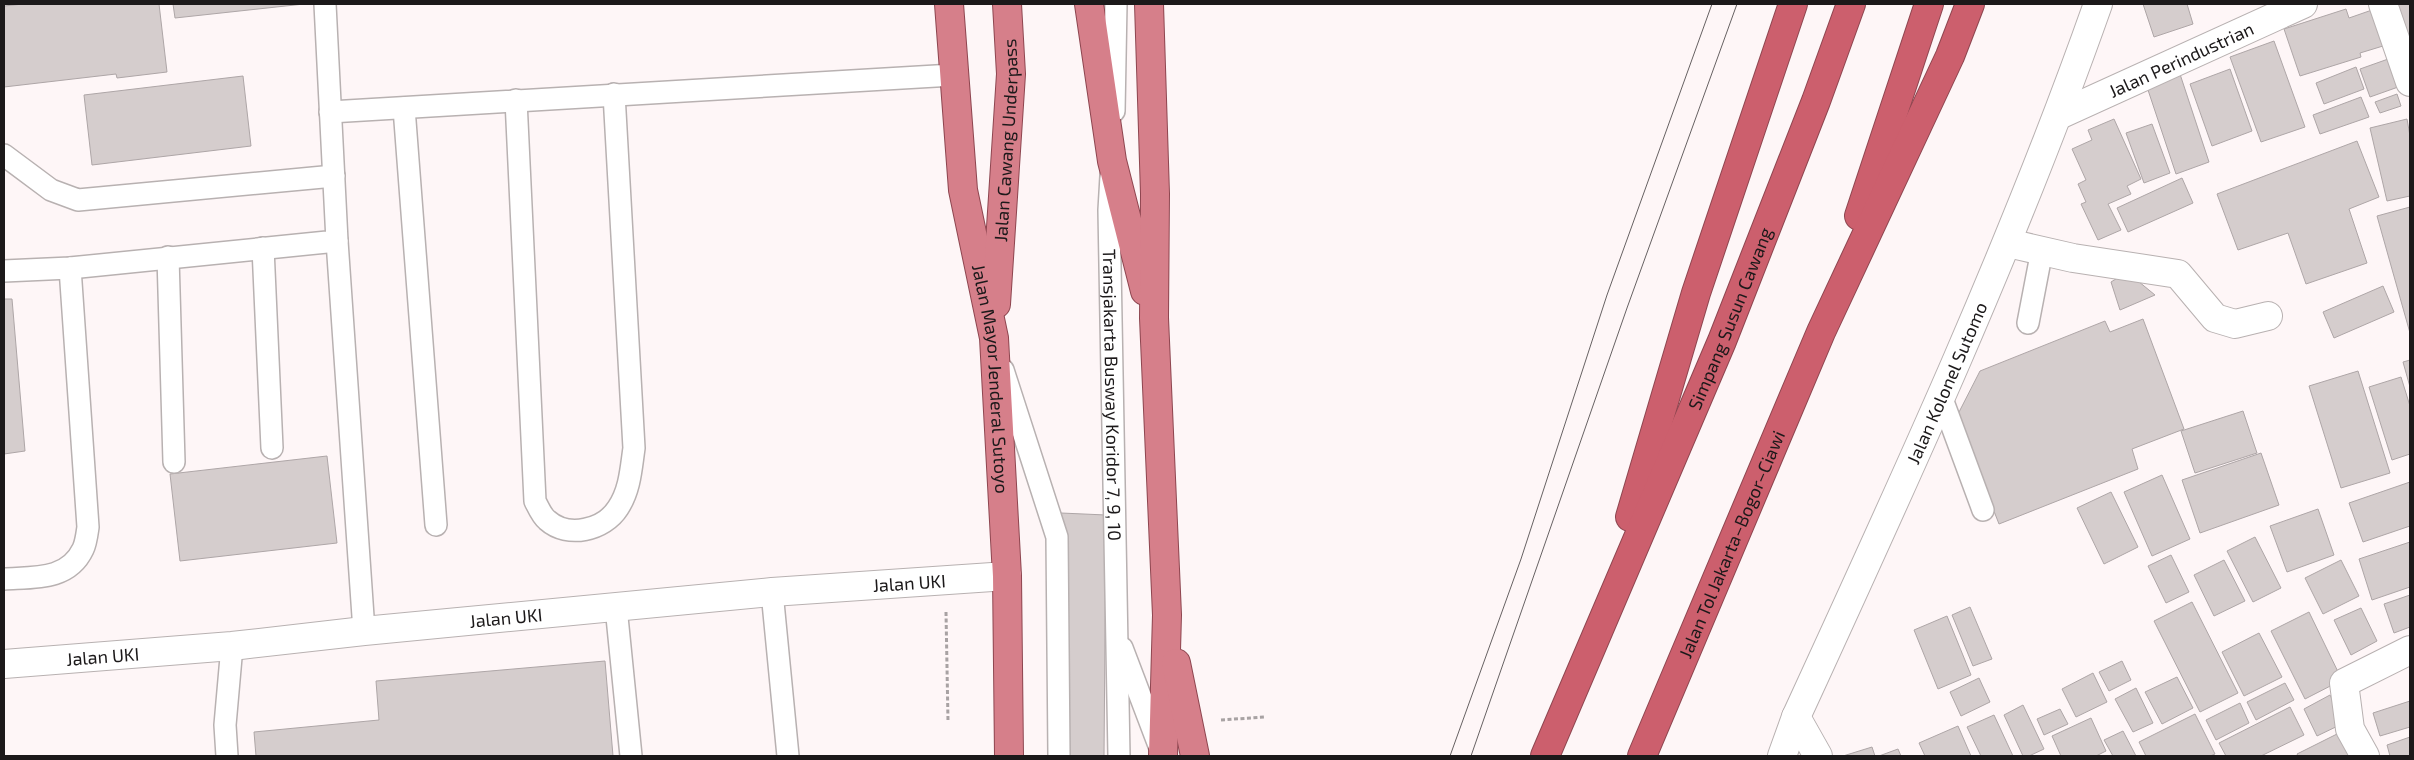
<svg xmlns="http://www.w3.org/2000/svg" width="2414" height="760" viewBox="0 0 2414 760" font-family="'Exo 2',sans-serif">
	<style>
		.building { fill: #d5cdcd; stroke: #aea6a7 }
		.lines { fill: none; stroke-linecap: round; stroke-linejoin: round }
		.service-casing { stroke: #b8b1b1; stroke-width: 24 }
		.minor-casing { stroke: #b8b1b1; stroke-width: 30 }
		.tertiary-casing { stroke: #b8b1b1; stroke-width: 30 }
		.trunk-casing { stroke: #8e4650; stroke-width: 30 }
		.motorway-casing { stroke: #8e4650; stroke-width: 30 }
		.path { stroke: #a8a2a3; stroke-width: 3; stroke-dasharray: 4 2.5; stroke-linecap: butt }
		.service { stroke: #fff; stroke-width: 21 }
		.minor { stroke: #fff; stroke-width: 28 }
		.tertiary { stroke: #fff; stroke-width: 28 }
		.trunk { stroke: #d67f8a; stroke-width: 28 }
		.motorway { stroke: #cc5f6d; stroke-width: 28 }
		.tram { stroke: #666162; stroke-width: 1 }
		.labels { text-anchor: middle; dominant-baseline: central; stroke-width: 4.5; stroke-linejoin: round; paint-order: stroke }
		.street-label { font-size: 18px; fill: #1c191a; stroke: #fff }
	</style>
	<rect width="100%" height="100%" fill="#fef6f7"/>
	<!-- building -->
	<g class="building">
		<path d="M23,4H159L167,72L117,78L116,74L4,87V6Z"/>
		<path d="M173,4H304L175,18Z"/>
		<path d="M2143,4H2187L2193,24L2154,37Z"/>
		<path d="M2388,4H2410V47Z"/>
		<path d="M2346,9L2349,18L2372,10L2383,46L2360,53L2361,57L2300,76L2284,29Z"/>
		<path d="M2274,41L2305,127L2261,142L2230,57Z"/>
		<path d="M2391,58L2401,86L2370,97L2360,69Z"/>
		<path d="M2177,65L2209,162L2176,174L2144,78Z"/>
		<path d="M2356,67L2364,89L2324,104L2316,83Z"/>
		<path d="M2230,69L2252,131L2212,146L2190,84Z"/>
		<path d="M243,76L251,146L92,165L84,95Z"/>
		<path d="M2397,94L2401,106L2380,113L2375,102Z"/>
		<path d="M2361,97L2369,117L2320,134L2313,115Z"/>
		<path d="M2114,119L2141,179L2127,186L2131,194L2108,204L2121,230L2098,240L2081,204L2086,202L2078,184L2086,180L2072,149L2092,140L2088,130Z"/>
		<path d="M2407,119L2410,136V196L2387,201L2370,128Z"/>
		<path d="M2152,124L2170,173L2144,183L2126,133Z"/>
		<path d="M2357,141L2379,197L2349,209L2367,263L2306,284L2288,233L2238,250L2217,194Z"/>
		<path d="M2182,178L2193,203L2128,232L2117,208Z"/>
		<path d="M2410,207V333L2377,216Z"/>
		<path d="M2127,272L2155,295L2120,310L2111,282Z"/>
		<path d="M2383,286L2394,312L2334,338L2323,312Z"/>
		<path d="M4,299H12L25,451L4,454Z"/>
		<path d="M2143,319L2184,429L2132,449L2138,469L1999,524L1957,416L1980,371L2105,321L2110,332Z"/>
		<path d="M2410,360V387L2403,362Z"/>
		<path d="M2358,371L2390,473L2341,488L2309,386Z"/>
		<path d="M2401,377L2410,406V454L2392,460L2369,387Z"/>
		<path d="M2243,411L2257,453L2195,473L2181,431Z"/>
		<path d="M2261,453L2279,505L2200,533L2182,480Z"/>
		<path d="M327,456L337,543L180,561L170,474Z"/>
		<path d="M2162,475L2190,539L2152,556L2124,492Z"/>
		<path d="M2410,482V526L2363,542L2349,503Z"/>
		<path d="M2111,492L2138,547L2104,564L2077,508Z"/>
		<path d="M2318,509L2334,555L2287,572L2270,526Z"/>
		<path d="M1061,513L1106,515L1104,756H1064Z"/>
		<path d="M2255,537L2281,588L2253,602L2227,551Z"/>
		<path d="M2410,542V587L2372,600L2359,559Z"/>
		<path d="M2171,555L2189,592L2166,603L2148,566Z"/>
		<path d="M2224,560L2245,601L2214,616L2194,575Z"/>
		<path d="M2341,560L2359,596L2323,614L2305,578Z"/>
		<path d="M2410,595V627L2394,633L2384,604Z"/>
		<path d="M2192,602L2238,693L2200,712L2154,621Z"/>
		<path d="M1970,607L1992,659L1973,666L1952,615Z"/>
		<path d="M2361,608L2377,641L2351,655L2334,620Z"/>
		<path d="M2309,612L2342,680L2305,699L2271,631Z"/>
		<path d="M1947,616L1971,675L1938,689L1914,630Z"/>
		<path d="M2259,633L2282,677L2244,696L2222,652Z"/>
		<path d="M605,661L613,756H256L254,732L379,720L376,681Z"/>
		<path d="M2122,661L2131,680L2109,691L2099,672Z"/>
		<path d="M2093,673L2107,702L2076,717L2062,689Z"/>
		<path d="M2177,677L2193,708L2162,724L2145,692Z"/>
		<path d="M1979,678L1990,702L1961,716L1950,692Z"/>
		<path d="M2285,683L2294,700L2256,720L2247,702Z"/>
		<path d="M2136,688L2153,723L2133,732L2115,699Z"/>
		<path d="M2330,695L2344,723L2317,736L2304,709Z"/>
		<path d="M2410,701V727L2380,736L2373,713Z"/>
		<path d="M2240,703L2249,723L2216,740L2206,720Z"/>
		<path d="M2023,705L2044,749L2029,756H2023L2004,715Z"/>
		<path d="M2290,707L2304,735L2261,756H2226L2219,743Z"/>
		<path d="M2060,709L2068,724L2044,735L2037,719Z"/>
		<path d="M2195,714L2215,754L2210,756H2146L2139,742Z"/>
		<path d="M1994,715L2013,756H1981L1967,727Z"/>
		<path d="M2091,718L2106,751L2096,756H2061L2052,736Z"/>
		<path d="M1958,726L1971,756H1925L1919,743Z"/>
		<path d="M2347,729L2360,756H2298L2297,754Z"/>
		<path d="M2123,731L2136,756H2113L2104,740Z"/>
		<path d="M2410,737V756H2390L2387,745Z"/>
		<path d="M1872,747L1875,756H1843Z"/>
		<path d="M1898,749L1901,756H1879Z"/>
	</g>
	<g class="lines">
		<!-- service casing -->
		<g class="service-casing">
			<g id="service">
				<path d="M516,100L535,501C538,507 542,516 547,520C568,539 604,530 618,508C630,490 631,469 634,448L614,94"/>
				<path d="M404,108L436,525"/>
				<path d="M1114,111L1116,4"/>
				<path d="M330,112L953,75"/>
				<path d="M4,155L51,190L78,200L334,176"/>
				<path id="s1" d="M1111,176L1109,210L1119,756"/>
				<path d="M337,241L364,631"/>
				<path d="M263,248L272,448"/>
				<path d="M168,257L174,462"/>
				<path d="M4,271L70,268L337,241L325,4"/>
				<path d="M2028,323L2042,250"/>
				<path d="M1003,370L1057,537L1059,756"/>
				<path d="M1942,399L1983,510"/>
				<path d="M4,579C33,577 68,581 83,549C86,543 87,534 88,527L70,268"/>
				<path d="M772,592L788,756"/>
				<path d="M616,607L631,756"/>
				<path d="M1122,648L1160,748"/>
				<path d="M227,756L225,725L232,646"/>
			</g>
		</g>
		<!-- minor casing -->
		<g class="minor-casing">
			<g id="minor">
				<path d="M2383,4L2410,82"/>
				<path id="s2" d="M2059,115L2303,4"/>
				<path d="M2008,243L2073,258L2178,274L2215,318L2235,324L2268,316"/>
				<path id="s3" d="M4,664L232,646L364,631L772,592L1007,576"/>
				<path d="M1796,717L1818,756"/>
				<path d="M2365,756L2350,729L2344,683L2410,650"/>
			</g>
		</g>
		<!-- tertiary casing -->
		<g class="tertiary-casing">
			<g id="tertiary">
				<path id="s4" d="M1782,756L1796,717C1904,482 2012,248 2098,4"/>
			</g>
		</g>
		<!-- trunk casing -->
		<g class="trunk-casing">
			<g id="trunk">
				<path id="s5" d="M949,4L963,190L994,338L1007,576L1009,756"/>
				<path d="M1089,4L1112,161L1145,291"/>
				<path d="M1149,4L1155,194L1154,318L1167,615L1163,756"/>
				<path id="s6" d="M996,304L1011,74L1007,4"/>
				<path d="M1176,663L1195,756"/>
			</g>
		</g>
		<!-- motorway casing -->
		<g class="motorway-casing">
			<g id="motorway">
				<path d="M1859,216L1929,4"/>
				<path d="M1630,517L1696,293L1793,4"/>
				<path id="s7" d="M1545,756L1722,341L1816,101L1851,4"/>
				<path id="s8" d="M1642,756L1821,332L1950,56L1970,4"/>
			</g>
		</g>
		<!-- path -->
		<g class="path">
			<path d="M946,612L948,721"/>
			<path d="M1221,720L1265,717"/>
		</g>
		<!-- service -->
		<use href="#service" class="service"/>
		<!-- minor -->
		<use href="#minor" class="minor"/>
		<!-- tertiary -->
		<use href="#tertiary" class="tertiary"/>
		<!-- trunk -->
		<use href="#trunk" class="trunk"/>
		<!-- motorway -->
		<use href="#motorway" class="motorway"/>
		<!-- tram -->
		<g class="tram">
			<path d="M1450,756L1521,559L1607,295L1712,4"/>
			<path d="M1471,756L1627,308L1737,4"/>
		</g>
	</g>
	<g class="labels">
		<!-- street labels -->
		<g class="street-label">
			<text stroke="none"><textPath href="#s2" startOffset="134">Jalan Perindustrian</textPath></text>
			<text stroke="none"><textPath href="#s6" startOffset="164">Jalan Cawang Underpass</textPath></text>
			<text stroke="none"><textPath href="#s7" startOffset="475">Simpang Susun Cawang</textPath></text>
			<text stroke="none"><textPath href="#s5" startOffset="378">Jalan Mayor Jenderal Sutoyo</textPath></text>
			<text stroke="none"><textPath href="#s4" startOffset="408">Jalan Kolonel Sutomo</textPath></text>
			<text stroke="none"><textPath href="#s1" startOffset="219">Transjakarta Busway Koridor 7, 9, 10</textPath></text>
			<text stroke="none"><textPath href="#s8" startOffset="230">Jalan Tol Jakarta–Bogor–Ciawi</textPath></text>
			<text stroke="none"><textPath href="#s3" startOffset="909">Jalan UKI</textPath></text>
			<text stroke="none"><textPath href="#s3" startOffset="504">Jalan UKI</textPath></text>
			<text stroke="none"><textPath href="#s3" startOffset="99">Jalan UKI</textPath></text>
		</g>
	</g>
	<!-- border -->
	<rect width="2414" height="760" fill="none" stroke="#1c191a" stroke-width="10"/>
</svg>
